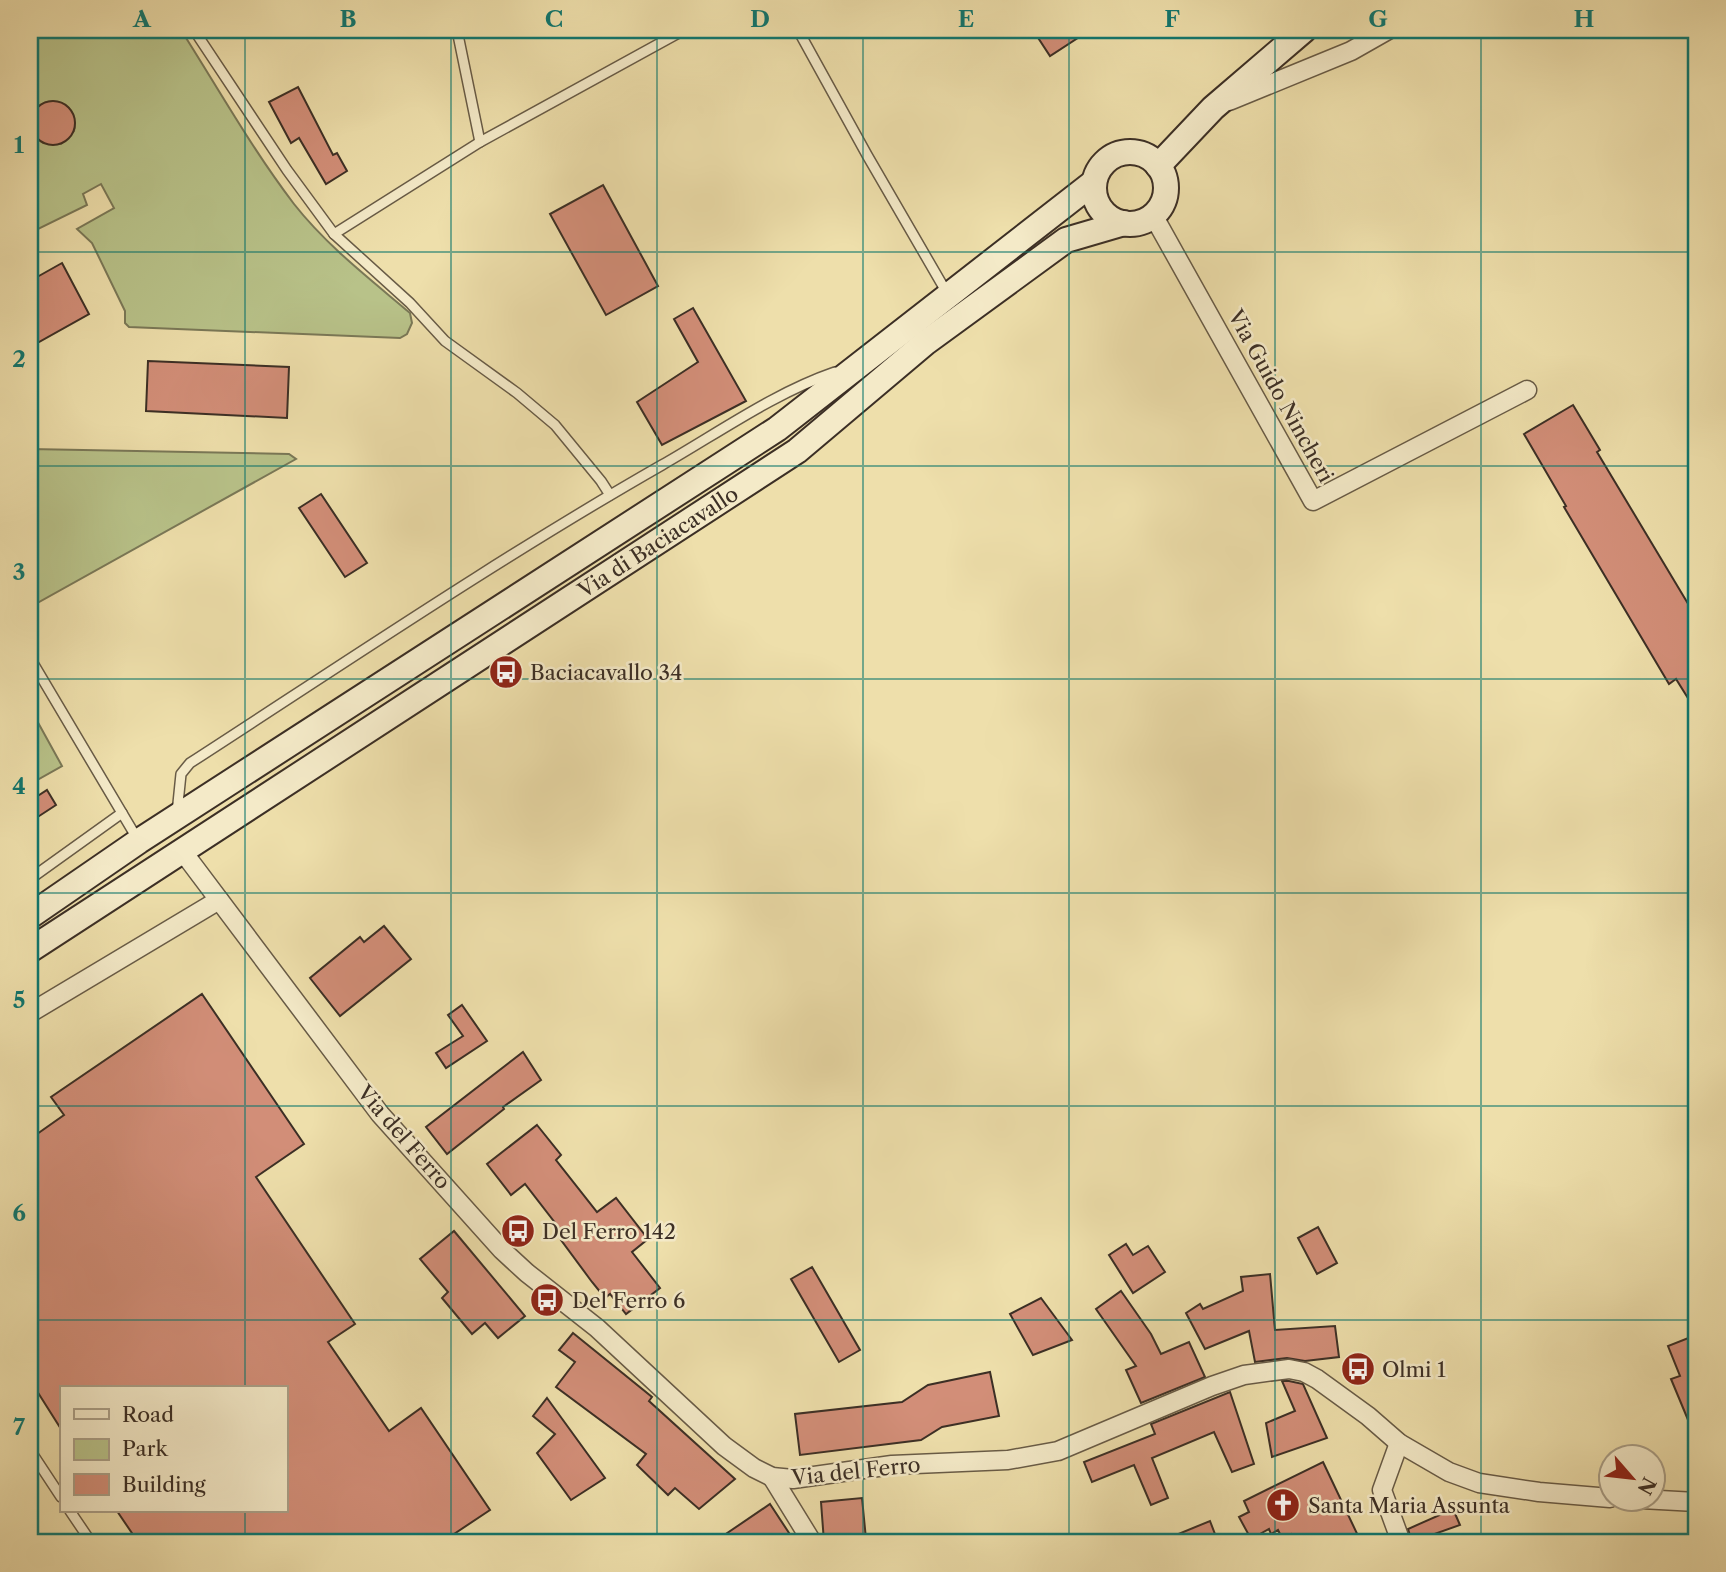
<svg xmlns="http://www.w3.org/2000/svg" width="1726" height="1572" viewBox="0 0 1726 1572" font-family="'Libre Caslon Text',serif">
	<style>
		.green { fill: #b8c289; stroke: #7a7857; stroke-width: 2; fill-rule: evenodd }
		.building { fill: #d28e78; stroke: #3c2f25; stroke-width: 2 }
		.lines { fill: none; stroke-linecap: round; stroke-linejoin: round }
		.service-casing { stroke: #685b46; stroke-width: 12 }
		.minor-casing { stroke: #685b46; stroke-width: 21 }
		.secondary-casing { stroke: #3c2f25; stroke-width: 28 }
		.service { stroke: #f4eac8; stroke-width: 9 }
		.minor { stroke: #f4eac8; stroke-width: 18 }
		.secondary { stroke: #f4eac8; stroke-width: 24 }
		.grid { fill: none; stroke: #0f766e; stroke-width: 2; stroke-opacity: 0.55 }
		.labels { text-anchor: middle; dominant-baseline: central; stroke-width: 5; stroke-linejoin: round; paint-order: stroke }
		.street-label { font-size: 21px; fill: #3c2f25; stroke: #f4eac8 }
		.poi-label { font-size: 21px; fill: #3c2f25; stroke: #f4eac8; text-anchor: start }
		.neatline { fill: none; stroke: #0f766e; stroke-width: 2.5 }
		.grid-label { font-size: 23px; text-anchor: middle; font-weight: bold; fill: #0f766e }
	</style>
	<rect width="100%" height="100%" fill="#eedfab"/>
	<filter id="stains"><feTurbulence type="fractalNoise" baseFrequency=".00286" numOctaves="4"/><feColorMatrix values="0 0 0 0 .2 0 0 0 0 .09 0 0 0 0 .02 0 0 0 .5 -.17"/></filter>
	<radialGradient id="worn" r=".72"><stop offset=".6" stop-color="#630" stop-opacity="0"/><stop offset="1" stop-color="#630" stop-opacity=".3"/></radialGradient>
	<!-- green -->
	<g class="green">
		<path d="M30,30H181C218,88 252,149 294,204C327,246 370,279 410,313L412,323L407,334L400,338L129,327L125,323V311L92,243L77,229L114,208L101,184L83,194L87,205L30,233ZM46,102C65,99 78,112 74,131L61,144L43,143C25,132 28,111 46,102Z"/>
		<path d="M30,449L289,454L296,459L30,607Z"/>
		<path d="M30,708L62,766L30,784Z"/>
	</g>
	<!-- building -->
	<g class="building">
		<path d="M1033,30H1090L1050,56Z"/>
		<path d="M298,87L333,155L337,153L347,171L326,184L299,138L291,143L269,102Z"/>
		<circle cx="53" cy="123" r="22"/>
		<path d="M603,185L658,286L606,315L550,214Z"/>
		<path d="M62,263L89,314L30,347V281Z"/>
		<path d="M693,308L746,401L662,445L637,402L698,362L674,319Z"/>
		<path d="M148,361L289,367L287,418L146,411Z"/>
		<path d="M1573,405L1600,450L1597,452L1696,617V711L1676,679L1669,684L1564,507L1566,506L1524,434Z"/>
		<path d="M321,494L367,563L345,577L299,508Z"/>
		<path d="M47,790L56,805L30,822V801Z"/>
		<path d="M384,926L411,959L340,1016L310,978L360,937L364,942Z"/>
		<path d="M202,994L304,1144L256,1177L355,1324L328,1342L389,1431L421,1408L490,1510L442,1542H138L117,1511H285V1388H61V1429L30,1380V1139L64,1115L51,1097Z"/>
		<path d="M462,1005L487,1041L446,1068L436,1053L463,1036L448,1015Z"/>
		<path d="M523,1052L541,1080L503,1107L504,1109L447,1154L426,1127Z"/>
		<path d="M537,1125L561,1155L556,1160L597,1212L616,1198L648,1239L632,1252L660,1288L626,1314L610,1294L605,1298L592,1282L561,1240L566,1237L525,1184L511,1195L487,1164Z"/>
		<path d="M1318,1227L1337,1263L1317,1274L1298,1238Z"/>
		<path d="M454,1231L525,1316L498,1338L485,1323L472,1334L442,1298L448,1292L420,1259Z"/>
		<path d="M1126,1244L1133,1255L1148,1246L1165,1272L1133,1293L1109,1255Z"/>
		<path d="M812,1267L860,1350L839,1362L791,1279Z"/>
		<path d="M1270,1274L1275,1330L1335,1326L1339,1357L1305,1361L1287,1358L1255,1362L1249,1331L1205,1349L1186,1313L1200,1304L1203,1309L1243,1291L1241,1277Z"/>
		<path d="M1121,1291L1151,1334L1161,1354L1189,1342L1205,1377L1141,1403L1126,1370L1136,1366L1096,1309Z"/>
		<path d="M1041,1298L1072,1340L1033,1355L1010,1314Z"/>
		<path d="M573,1333L652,1397L649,1401L735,1479L699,1509L675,1488L668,1495L637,1465L646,1454L556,1387L575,1362L559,1350Z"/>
		<path d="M1696,1335V1439L1671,1379L1680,1376L1668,1346Z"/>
		<path d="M990,1372L999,1416L942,1427L921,1440L800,1455L795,1414L902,1402L928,1385Z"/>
		<path d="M1282,1381H1289L1303,1384L1327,1438L1272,1457L1266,1423L1295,1411Z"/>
		<path d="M1230,1392L1254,1464L1232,1472L1214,1432L1152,1458L1168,1498L1151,1505L1134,1465L1092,1482L1084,1462L1155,1434L1151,1424Z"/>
		<path d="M547,1398L605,1478L571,1500L537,1453L555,1434L533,1416Z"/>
		<path d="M1323,1462L1361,1542H1295L1291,1534L1282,1538L1278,1530L1271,1534L1269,1529L1251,1539L1239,1517L1249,1512L1244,1501Z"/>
		<path d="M862,1498L866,1539L824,1542L821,1502Z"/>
		<path d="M770,1504L791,1536L782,1542H714Z"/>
		<path d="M1453,1509L1460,1525L1412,1542L1408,1529Z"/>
		<path d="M1210,1521L1218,1542H1159Z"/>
	</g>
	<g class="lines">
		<!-- service casing -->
		<g class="service-casing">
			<g id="service">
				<path d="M194,30L287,170L334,234L410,303L445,341L517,393L555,425L601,481L610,495"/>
				<path d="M457,30L480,142"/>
				<path d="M798,30L867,155L947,293"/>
				<path d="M334,234L480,142L684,30"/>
				<path d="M30,658L138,840"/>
				<path d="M177,813L181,774L190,763C346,662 501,557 662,465C718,433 774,393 835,372"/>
				<path d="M30,879L122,813"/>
				<path d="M30,1450L61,1497"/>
				<path d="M70,1511L91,1542"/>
			</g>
		</g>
		<!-- minor casing -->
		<g class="minor-casing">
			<g id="minor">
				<path d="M1229,101L1351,51L1388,30"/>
				<path d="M1153,215L1313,501L1527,390"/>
				<path d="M183,852L380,1114L502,1250L527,1273L597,1328L724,1446L754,1468L772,1477L793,1479L892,1465L1008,1460L1058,1451L1212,1386L1244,1375L1289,1369L1304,1372L1317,1379L1368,1416L1399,1443L1449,1472L1479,1483L1539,1492L1610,1498"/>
				<path d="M30,1013L219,900"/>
				<path d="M1399,1443L1382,1490L1401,1542"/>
				<path d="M772,1477L812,1542"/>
				<path d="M1623,1498L1696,1502"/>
			</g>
		</g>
		<!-- secondary casing -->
		<g class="secondary-casing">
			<g id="secondary">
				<circle cx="1130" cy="188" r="36"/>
				<path d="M1158,166L1213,108L1304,30"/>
				<path d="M30,916L139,841L777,429L1094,182"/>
				<path d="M30,950L797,451L925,343L1066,240L1124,223"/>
			</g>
		</g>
		<!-- service -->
		<use href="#service" class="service"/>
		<!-- minor -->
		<use href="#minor" class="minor"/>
		<!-- secondary -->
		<use href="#secondary" class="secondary"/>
	</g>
	<!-- grid -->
	<path class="grid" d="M245,30V1388M451,30V1542M657,30V1542M863,30V1542M1069,30V1542M1275,30V1542M1481,30V1542M30,252H1696M30,466H1696M30,679H1696M30,893H1696M30,1106H1696M30,1320H1696M245,1511V1542"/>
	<!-- icons -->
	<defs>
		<g id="bus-disc" transform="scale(1.75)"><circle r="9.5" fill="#8f2418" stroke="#f4eac8"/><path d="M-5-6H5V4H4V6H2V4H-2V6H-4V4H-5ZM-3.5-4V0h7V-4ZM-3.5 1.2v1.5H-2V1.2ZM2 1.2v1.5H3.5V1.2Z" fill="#fff"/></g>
		<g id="church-disc" transform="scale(1.75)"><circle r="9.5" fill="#8f2418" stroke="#f4eac8"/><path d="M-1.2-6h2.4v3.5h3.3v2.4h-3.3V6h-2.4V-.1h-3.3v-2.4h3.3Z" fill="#fff"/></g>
	</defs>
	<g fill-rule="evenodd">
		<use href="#bus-disc" x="506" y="672"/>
		<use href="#bus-disc" x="518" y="1231"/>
		<use href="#bus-disc" x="547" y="1300"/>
		<use href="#bus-disc" x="1358" y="1369"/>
		<use href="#church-disc" x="1283" y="1505"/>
	</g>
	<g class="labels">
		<!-- street labels -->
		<g class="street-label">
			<text transform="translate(1281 396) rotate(61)">Via Guido Nincheri</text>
			<text transform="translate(658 542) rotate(-33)">Via di Baciacavallo</text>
			<text transform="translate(404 1137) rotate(49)">Via del Ferro</text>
			<text transform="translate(856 1471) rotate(-6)">Via del Ferro</text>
		</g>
		<!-- poi labels -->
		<g class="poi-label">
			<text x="530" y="672">Baciacavallo 34</text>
			<text x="542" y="1231">Del Ferro 142</text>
			<text x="572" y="1300">Del Ferro 6</text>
			<text x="1382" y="1369">Olmi 1</text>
			<text x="1308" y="1505">Santa Maria Assunta</text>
		</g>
	</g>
	<!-- margin -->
	<rect width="1726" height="1572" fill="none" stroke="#eedfab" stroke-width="77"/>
	<!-- legend -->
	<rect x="60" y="1386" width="228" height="126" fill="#f4eac8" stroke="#aa9f87" stroke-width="2"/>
	<rect x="74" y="1409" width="35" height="10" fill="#f4eac8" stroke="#aa9f87" stroke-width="2"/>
	<text x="122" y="1422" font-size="21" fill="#3c2f25">Road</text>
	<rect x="74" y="1439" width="35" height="21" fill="#b8c289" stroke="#aa9f87" stroke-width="2"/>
	<text x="122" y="1456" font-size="21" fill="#3c2f25">Park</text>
	<rect x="74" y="1474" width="35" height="21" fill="#d28e78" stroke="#aa9f87" stroke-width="2"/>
	<text x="122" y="1492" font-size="21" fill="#3c2f25">Building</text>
	<!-- north arrow -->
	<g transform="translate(1632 1478) rotate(118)"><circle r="33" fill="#f4eac8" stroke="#aa9f87" stroke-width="2"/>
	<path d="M0-5L12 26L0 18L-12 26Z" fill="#8f2418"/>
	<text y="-10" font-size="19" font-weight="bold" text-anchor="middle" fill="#3c2f25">N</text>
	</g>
	<rect x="38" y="38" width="1650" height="1496" class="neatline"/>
	<g class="grid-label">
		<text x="142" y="27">A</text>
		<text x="348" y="27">B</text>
		<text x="554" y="27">C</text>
		<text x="760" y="27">D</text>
		<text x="966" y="27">E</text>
		<text x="1172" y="27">F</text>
		<text x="1378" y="27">G</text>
		<text x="1584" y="27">H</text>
		<text x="19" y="153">1</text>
		<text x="19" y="367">2</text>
		<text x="19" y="580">3</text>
		<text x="19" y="794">4</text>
		<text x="19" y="1008">5</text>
		<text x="19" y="1221">6</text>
		<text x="19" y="1435">7</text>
	</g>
	<rect width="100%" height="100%" filter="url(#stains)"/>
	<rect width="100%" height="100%" fill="url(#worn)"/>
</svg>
